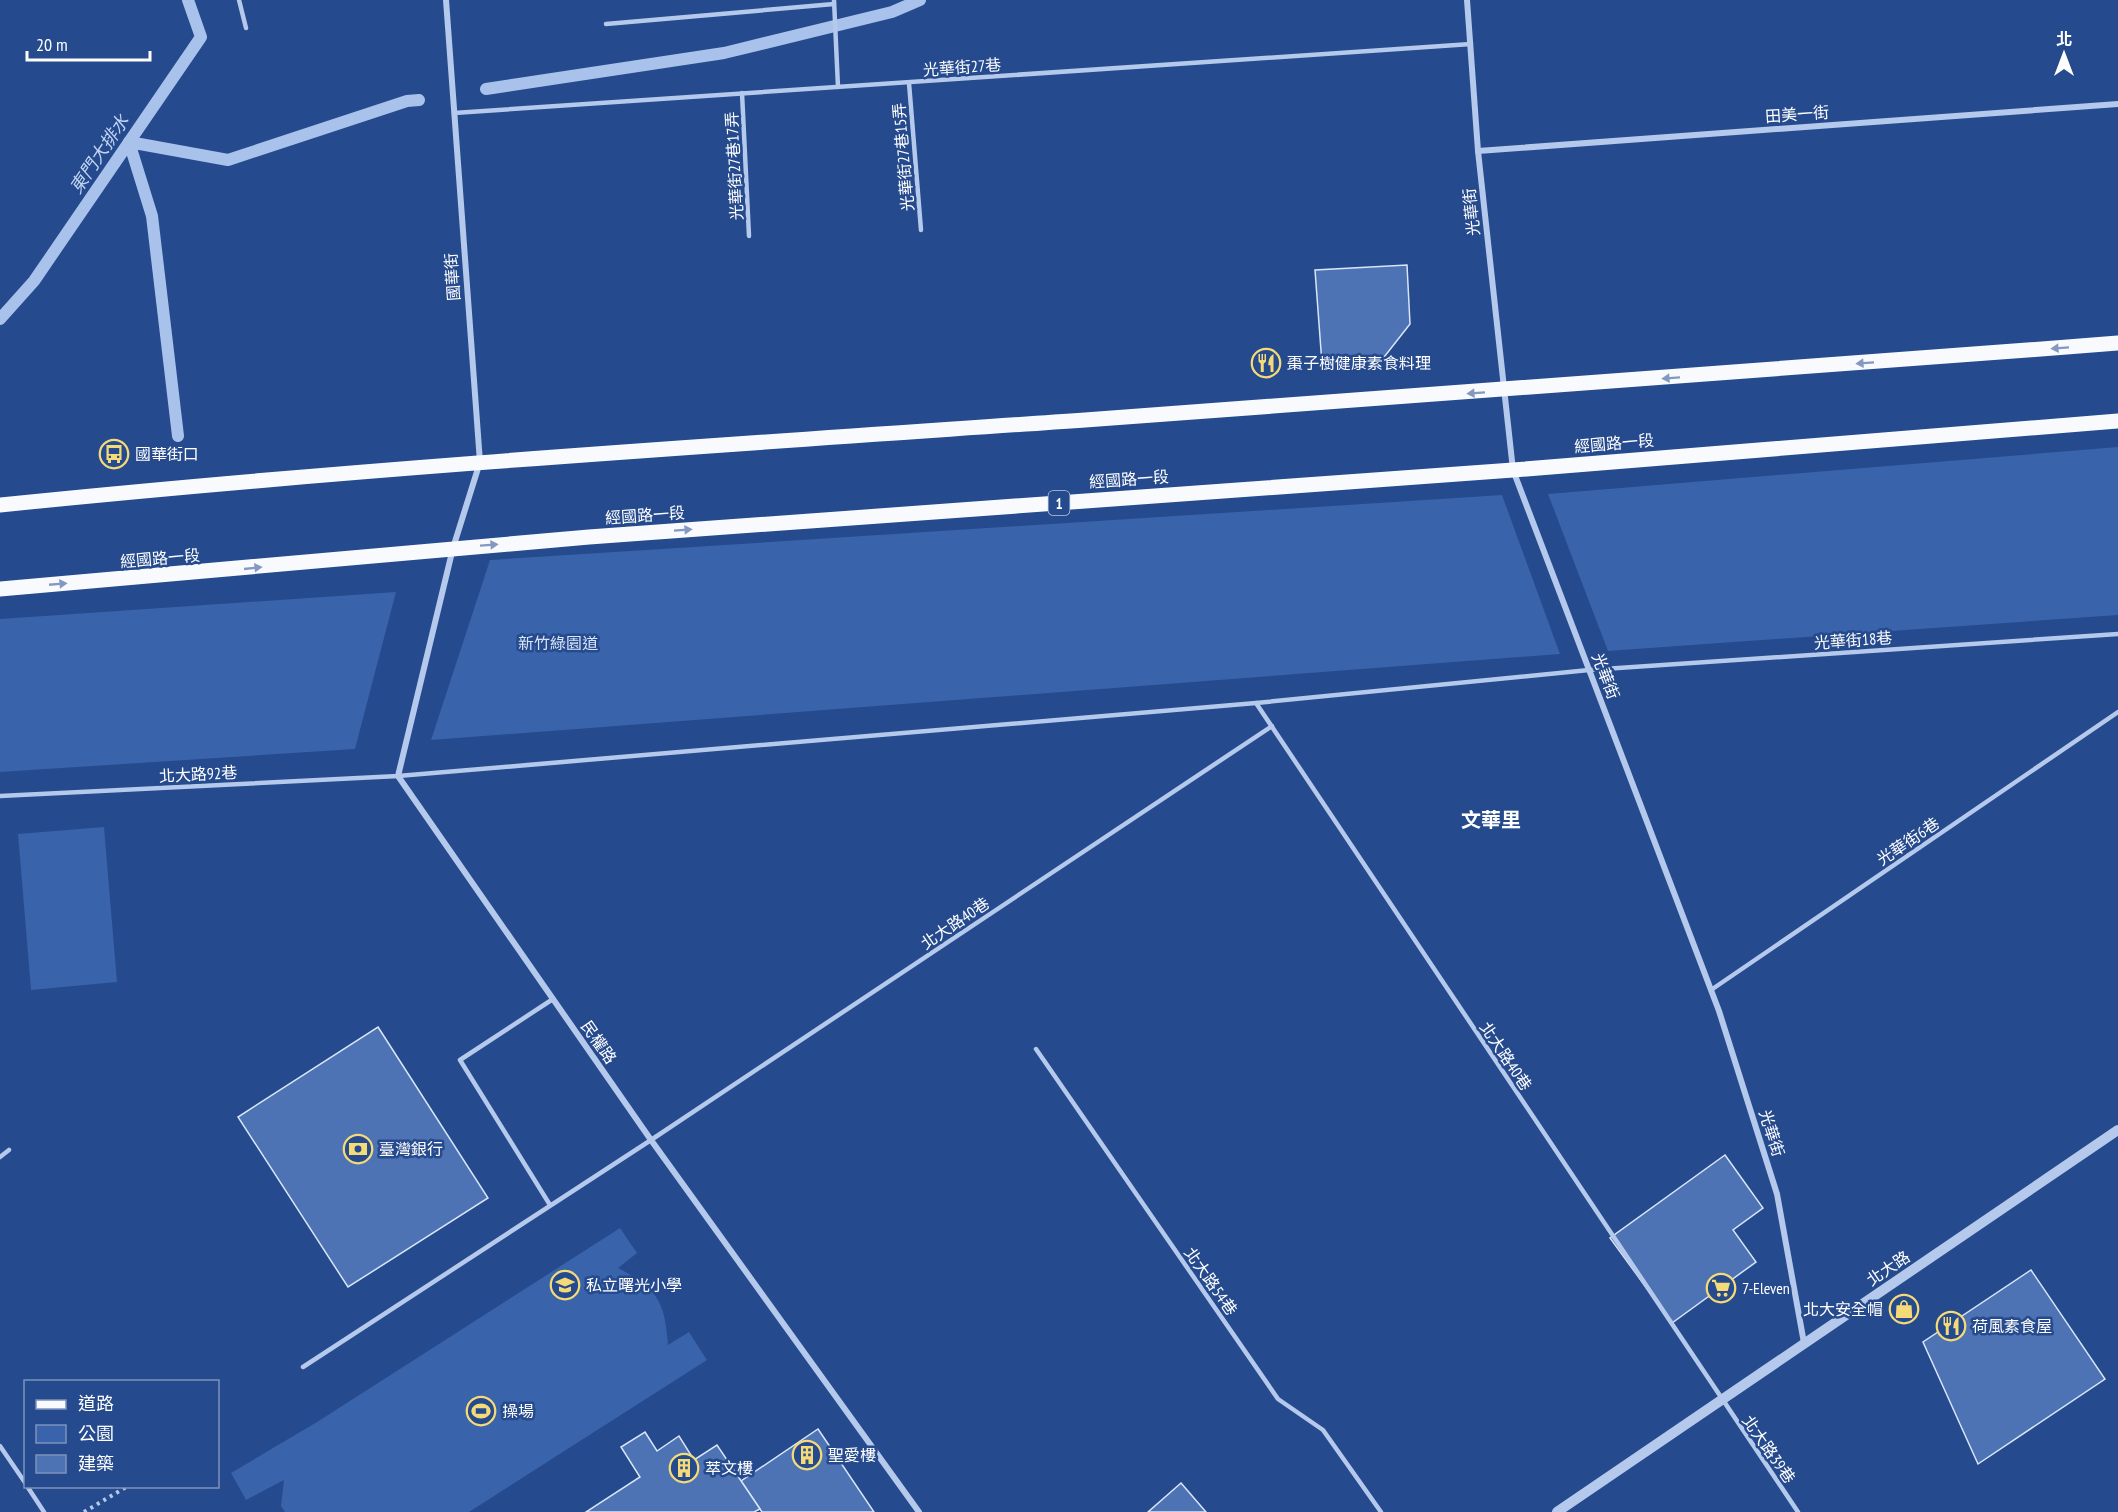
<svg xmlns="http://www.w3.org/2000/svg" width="2118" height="1512" viewBox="0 0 2118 1512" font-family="'PT Sans Narrow','Noto Sans TC',sans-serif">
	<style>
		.green { fill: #3963aa }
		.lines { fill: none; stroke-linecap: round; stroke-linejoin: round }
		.stream { stroke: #a8c2eb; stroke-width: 12 }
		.building { fill: #4d73b4; stroke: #d9e5f8; stroke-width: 1.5 }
		.path { stroke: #b4c9eb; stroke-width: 4; stroke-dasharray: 3 4.5; stroke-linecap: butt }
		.service { stroke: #b4c9eb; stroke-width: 4.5 }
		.minor { stroke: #b4c9eb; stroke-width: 6 }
		.tertiary { stroke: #b4c9eb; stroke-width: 10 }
		.primary { stroke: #f8fafe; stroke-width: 15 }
		.oneway { fill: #8499c0 }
		.labels { text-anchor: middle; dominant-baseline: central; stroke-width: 5; stroke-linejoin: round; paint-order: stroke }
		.shield { fill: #254a8d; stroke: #bec9dd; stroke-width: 1.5 }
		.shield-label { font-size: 15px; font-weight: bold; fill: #fff }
		.street-label { font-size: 16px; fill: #fff; stroke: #254a8d }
		.poi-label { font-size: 16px; fill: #fff; stroke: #254a8d; text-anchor: start }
		.park-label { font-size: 16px; fill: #d9e5f8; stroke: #254a8d }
		.water-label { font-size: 18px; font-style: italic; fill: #c0d3f2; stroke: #254a8d }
		.quarter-label { font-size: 20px; font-weight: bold; fill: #fff; stroke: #254a8d }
	</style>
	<rect width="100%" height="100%" fill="#254a8d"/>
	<!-- green -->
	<g class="green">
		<path d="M2118,447V615L1608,651L1548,494Z"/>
		<path d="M1502,495L1560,654L431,740L490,560Z"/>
		<path d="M396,592L355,749L0,772V619Z"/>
		<path d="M104,827L117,982L31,990L18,834Z"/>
		<path d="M620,1228L637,1253L618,1268C657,1288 665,1301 668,1345L689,1332L707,1360L469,1512H285L281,1506L284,1480L246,1500L231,1473L317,1422Z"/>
	</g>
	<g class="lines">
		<!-- stream -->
		<g class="stream">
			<path d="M486,89L724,53L892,12L920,0"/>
			<path d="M0,319L34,281L201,37L188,0"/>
			<path d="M178,436L152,216L129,142L228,160L407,101L419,100"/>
		</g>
	</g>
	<!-- building -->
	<g class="building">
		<path d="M1407,265L1410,324L1381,361L1322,364L1315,270Z"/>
		<path d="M378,1027L488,1198L348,1287L238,1117Z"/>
		<path d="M1725,1155L1763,1208L1733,1230L1756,1262L1672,1323L1610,1238Z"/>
		<path d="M2031,1270L2105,1379L1978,1464L1923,1342Z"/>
		<path d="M818,1429L874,1512H762L741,1481Z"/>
		<path d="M645,1432L657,1451L679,1436L694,1460L717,1445L760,1509L754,1512H586L640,1477L621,1447Z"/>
		<path d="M1181,1483L1206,1512H1148Z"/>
	</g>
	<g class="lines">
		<!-- path -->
		<path class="path" d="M84,1512L128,1486"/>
		<!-- service -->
		<g class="service">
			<path d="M239,0L246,28"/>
			<path d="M834,0L838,87"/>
			<path d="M606,24L834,4"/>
			<path d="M909,83L921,230"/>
			<path d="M742,93L749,236"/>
			<path d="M454,113L1471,44"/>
			<path d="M1256,703L1798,1512"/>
			<path d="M0,796L398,776L1256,703L1589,670L2118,634"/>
			<path d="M1711,990L2118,712"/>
			<path d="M1036,1049L1278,1399L1323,1430L1381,1512"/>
			<path d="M0,1157L9,1150"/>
			<path d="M550,1205L460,1060L553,999"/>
			<path d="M303,1367L651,1140L1272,726"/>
			<path d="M0,1446L26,1484"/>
			<path d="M27,1486L44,1512"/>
		</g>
		<!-- minor -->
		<g class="minor">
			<path d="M446,0L480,462L453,548L398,776L651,1140L919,1512"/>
			<path d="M1467,0L1478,151L1513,470L1719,1011L1777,1194L1804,1343"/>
			<path d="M1478,151L2118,104"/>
		</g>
		<!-- tertiary -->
		<path class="tertiary" d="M1557,1512L2118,1130"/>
		<!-- primary -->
		<g class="primary">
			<path d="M0,505C361,468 723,445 1085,420C1430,396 1774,370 2118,343"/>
			<path d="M0,589L589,537L1513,470L2118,421"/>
		</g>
	</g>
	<!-- one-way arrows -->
	<defs><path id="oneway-solid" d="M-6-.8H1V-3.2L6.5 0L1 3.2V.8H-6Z" transform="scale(1.5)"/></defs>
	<g class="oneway">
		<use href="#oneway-solid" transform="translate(2060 348) rotate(176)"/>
		<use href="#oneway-solid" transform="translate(1865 363) rotate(176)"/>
		<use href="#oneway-solid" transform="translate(1671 378) rotate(176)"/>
		<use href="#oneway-solid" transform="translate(1476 393) rotate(176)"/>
		<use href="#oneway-solid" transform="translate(683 530) rotate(-4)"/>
		<use href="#oneway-solid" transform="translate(489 545) rotate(-4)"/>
		<use href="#oneway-solid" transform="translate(253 568) rotate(-6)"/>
		<use href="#oneway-solid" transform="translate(58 584) rotate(-5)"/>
	</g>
	<!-- icons -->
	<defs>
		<g id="restaurant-ring" transform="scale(1.5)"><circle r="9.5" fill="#254a8d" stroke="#f5da78" stroke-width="1.5"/><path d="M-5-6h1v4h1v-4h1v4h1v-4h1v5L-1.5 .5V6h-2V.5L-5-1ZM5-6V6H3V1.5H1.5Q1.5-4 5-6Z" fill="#f5da78"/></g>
		<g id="bus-ring" transform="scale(1.5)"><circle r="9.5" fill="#254a8d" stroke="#f5da78" stroke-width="1.5"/><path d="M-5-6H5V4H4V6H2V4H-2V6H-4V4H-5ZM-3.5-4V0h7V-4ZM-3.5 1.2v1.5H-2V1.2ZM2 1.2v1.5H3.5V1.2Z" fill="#f5da78"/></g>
		<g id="bank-ring" transform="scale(1.5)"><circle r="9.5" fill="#254a8d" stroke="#f5da78" stroke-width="1.5"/><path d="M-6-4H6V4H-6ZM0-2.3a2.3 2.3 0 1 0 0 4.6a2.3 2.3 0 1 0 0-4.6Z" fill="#f5da78"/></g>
		<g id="school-ring" transform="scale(1.5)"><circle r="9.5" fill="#254a8d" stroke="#f5da78" stroke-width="1.5"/><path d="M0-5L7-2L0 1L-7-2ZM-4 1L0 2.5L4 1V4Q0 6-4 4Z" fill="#f5da78"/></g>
		<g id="supermarket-ring" transform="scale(1.5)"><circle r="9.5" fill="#254a8d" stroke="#f5da78" stroke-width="1.5"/><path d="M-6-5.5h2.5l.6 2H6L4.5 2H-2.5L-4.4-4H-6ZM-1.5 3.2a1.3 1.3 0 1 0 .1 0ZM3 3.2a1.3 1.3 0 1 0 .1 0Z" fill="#f5da78"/></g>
		<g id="shop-ring" transform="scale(1.5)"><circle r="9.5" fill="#254a8d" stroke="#f5da78" stroke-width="1.5"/><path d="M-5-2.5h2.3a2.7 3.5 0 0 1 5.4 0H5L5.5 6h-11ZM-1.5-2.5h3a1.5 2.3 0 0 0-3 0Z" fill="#f5da78"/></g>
		<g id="stadium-ring" transform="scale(1.5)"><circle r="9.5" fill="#254a8d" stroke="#f5da78" stroke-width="1.5"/><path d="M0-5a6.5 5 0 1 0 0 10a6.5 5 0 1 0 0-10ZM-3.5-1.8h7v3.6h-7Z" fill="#f5da78"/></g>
		<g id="building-ring" transform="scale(1.5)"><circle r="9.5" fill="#254a8d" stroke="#f5da78" stroke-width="1.5"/><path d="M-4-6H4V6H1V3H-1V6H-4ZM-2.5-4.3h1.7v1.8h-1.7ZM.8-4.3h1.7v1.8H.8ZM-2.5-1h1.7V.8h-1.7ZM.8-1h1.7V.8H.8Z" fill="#f5da78"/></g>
	</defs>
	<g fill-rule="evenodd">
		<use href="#restaurant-ring" x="1266" y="363"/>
		<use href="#bus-ring" x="114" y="454"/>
		<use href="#bank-ring" x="358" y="1149"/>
		<use href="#school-ring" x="565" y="1285"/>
		<use href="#supermarket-ring" x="1721" y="1288"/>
		<use href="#shop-ring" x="1904" y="1309"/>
		<use href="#restaurant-ring" x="1951" y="1326"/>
		<use href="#stadium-ring" x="481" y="1411"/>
		<use href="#building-ring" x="807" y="1455"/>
		<use href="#building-ring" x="684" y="1468"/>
	</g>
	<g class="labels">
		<!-- shield labels -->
		<rect class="shield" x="1048.5" y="491" width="21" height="24" rx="4.5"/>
		<g class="shield-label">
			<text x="1059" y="503">1</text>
		</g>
		<!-- street labels -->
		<g class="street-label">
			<text transform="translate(962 67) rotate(-4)">光華街27巷</text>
			<text transform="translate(1797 114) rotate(-4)">田美一街</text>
			<text transform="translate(903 157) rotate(-95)">光華街27巷15弄</text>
			<text transform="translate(734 166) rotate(-93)">光華街27巷17弄</text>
			<text transform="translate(1471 212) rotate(-96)">光華街</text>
			<text transform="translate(452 277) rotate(-94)">國華街</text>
			<text transform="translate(1614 443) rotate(-5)">經國路一段</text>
			<text transform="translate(1129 479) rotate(-4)">經國路一段</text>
			<text transform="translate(645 515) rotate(-4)">經國路一段</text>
			<text transform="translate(160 558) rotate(-5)">經國路一段</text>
			<text transform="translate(1853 640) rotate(-4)">光華街18巷</text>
			<text transform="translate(1606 676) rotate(69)">光華街</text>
			<text transform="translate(198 774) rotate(-3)">北大路92巷</text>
			<text transform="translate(1908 841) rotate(-34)">光華街6巷</text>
			<text transform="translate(955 923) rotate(-34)">北大路40巷</text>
			<text transform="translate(599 1042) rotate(55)">民權路</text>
			<text transform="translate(1506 1056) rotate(56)">北大路40巷</text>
			<text transform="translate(1772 1133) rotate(72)">光華街</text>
			<text transform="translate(1888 1268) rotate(-34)">北大路</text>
			<text transform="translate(1211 1281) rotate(55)">北大路54巷</text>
			<text transform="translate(1769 1449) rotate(55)">北大路39巷</text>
		</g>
		<!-- poi labels -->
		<g class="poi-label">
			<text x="1287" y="363">棗子樹健康素食料理</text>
			<text x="135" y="454">國華街口</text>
			<text x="379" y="1149">臺灣銀行</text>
			<text x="586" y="1285">私立曙光小學</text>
			<text x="1742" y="1288">7-Eleven</text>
			<text x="1883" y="1309" text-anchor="end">北大安全帽</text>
			<text x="1972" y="1326">荷風素食屋</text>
			<text x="502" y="1411">操場</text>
			<text x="828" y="1455">聖愛樓</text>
			<text x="705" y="1468">萃文樓</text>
		</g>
		<!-- park labels -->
		<g class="park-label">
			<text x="558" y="643">新竹綠園道</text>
		</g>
		<!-- water labels -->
		<g class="water-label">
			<text transform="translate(99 154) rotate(-56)">東門大排水</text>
		</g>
		<!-- quarter labels -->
		<g class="quarter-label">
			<text x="1491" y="820">文華里</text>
		</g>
	</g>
	<!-- legend -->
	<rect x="24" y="1380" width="195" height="108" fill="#254a8d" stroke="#7c92bb" stroke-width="1.5"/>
	<rect x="36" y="1400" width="30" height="9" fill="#f8fafe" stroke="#7c92bb" stroke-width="1.5"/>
	<text x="78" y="1410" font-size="18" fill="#ffffff">道路</text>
	<rect x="36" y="1425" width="30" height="18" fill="#3963aa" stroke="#7c92bb" stroke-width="1.5"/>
	<text x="78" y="1440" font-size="18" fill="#ffffff">公園</text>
	<rect x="36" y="1455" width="30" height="18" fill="#4d73b4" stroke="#7c92bb" stroke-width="1.5"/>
	<text x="78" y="1470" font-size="18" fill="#ffffff">建築</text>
	<!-- north arrow -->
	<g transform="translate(2064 54)" stroke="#254a8d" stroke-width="4.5" paint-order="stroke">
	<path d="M0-4.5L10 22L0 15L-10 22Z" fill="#ffffff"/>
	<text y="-9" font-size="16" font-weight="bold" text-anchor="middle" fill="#ffffff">北</text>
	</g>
	<!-- scale -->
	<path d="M27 51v9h123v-9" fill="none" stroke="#ffffff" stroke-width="3"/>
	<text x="36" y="51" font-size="18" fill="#ffffff" stroke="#254a8d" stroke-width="4.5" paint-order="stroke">20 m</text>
</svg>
